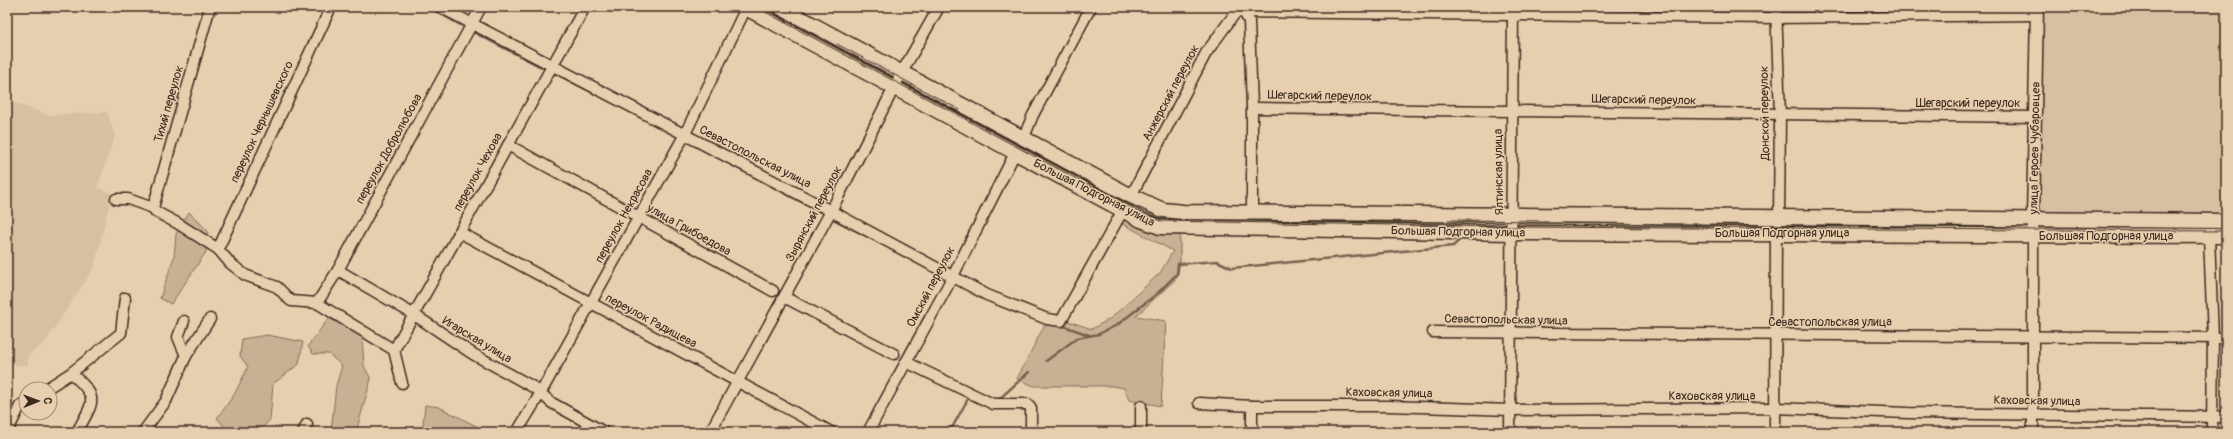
<svg xmlns="http://www.w3.org/2000/svg" width="2233" height="439" viewBox="0 0 2233 439" font-family="Pangolin,sans-serif">
	<style>
		.built { fill: #d7bfa2 }
		.green { fill: #c8b095; stroke: #826d5a }
		.lines { fill: none; stroke-linecap: round; stroke-linejoin: round }
		.stream { stroke: #756250; stroke-width: 2.5 }
		.minor-casing { stroke: #3b2a1e; stroke-width: 13 }
		.tertiary-casing { stroke: #3b2a1e; stroke-width: 15 }
		.secondary-casing { stroke: #3b2a1e; stroke-width: 17 }
		.minor { stroke: #e7ceaf; stroke-width: 10 }
		.tertiary { stroke: #e7ceaf; stroke-width: 12 }
		.secondary { stroke: #e7ceaf; stroke-width: 14 }
		.tram { stroke: #3b2a1e; stroke-width: 1 }
		.labels { text-anchor: middle; dominant-baseline: central; stroke-width: 3; stroke-linejoin: round; paint-order: stroke }
		.street-label { font-size: 12px; fill: #3b2a1e; stroke: #e7ceaf }
	</style>
	<rect width="100%" height="100%" fill="#e7ceaf"/>
	<filter id="ink" filterUnits="userSpaceOnUse"><feTurbulence type="fractalNoise" baseFrequency=".025" numOctaves="2"/><feDisplacementMap in="SourceGraphic" scale="8" xChannelSelector="R" yChannelSelector="G"/><feConvolveMatrix kernelMatrix="1 2 1 2 8 2 1 2 1" color-interpolation-filters="sRGB"/></filter>
	<g filter="url(#ink)">
		<!-- built -->
		<g class="built">
			<path d="M2041,7H2226V217L2038,214Z"/>
			<path d="M7,100L49,115L107,112L115,135L97,188L112,193L94,268L44,344L28,355V365H7Z"/>
		</g>
		<!-- green -->
		<g class="green">
			<path d="M189,212L208,231L206,252L171,304L160,298L174,257L176,234Z"/>
			<path d="M1124,213L1180,234V262L1177,278L1136,316L1166,321L1161,406L1129,400L1124,388L1113,386H1034L1017,379L1046,322L1068,321L1092,329L1111,318L1160,273L1173,251L1119,222Z"/>
			<path d="M329,318L362,337L364,366L371,379L356,432H331L336,386L342,366L329,354H313L308,346Z"/>
			<path d="M267,335L303,342L299,364L273,384L270,420L259,431H228L217,418L234,395L248,367L240,356L242,339Z"/>
			<path d="M425,405L439,407L488,432H422Z"/>
		</g>
		<g class="lines">
			<!-- stream -->
			<g class="stream">
				<path d="M428,7L466,28"/>
				<path d="M473,32L547,70"/>
				<path d="M552,72L599,96"/>
				<path d="M719,158L824,214L823,216"/>
				<path d="M833,219L897,252"/>
				<path d="M1061,325L1089,335"/>
				<path d="M1046,361L1077,338L1099,334L1117,325L1158,293L1177,274L1178,264L1217,261L1232,268L1453,246L1463,237"/>
				<path d="M997,401L1029,372"/>
				<path d="M873,412L926,314"/>
				<path d="M947,432L953,426L969,397L971,398"/>
			</g>
			<!-- minor casing -->
			<g class="minor-casing">
				<g id="minor">
					<path d="M440,7L831,211L987,295L1047,319L1061,321L1123,210"/>
					<path d="M1241,7L1249,21L1252,108V213"/>
					<path d="M1776,7L1780,115L1779,218"/>
					<path d="M1252,108L2036,117"/>
					<path d="M1024,137L1033,115L1091,7"/>
					<path d="M508,145L773,291"/>
					<path d="M1131,196L1206,53L1236,12L1776,18L2037,15"/>
					<path d="M116,199H128L153,208L156,212L177,223L218,249L230,263L245,275L277,287L291,301L317,303L394,350L402,383"/>
					<path d="M153,208L210,7"/>
					<path d="M459,232L831,432"/>
					<path d="M2209,236L2213,337L2212,432"/>
					<path d="M218,249L331,7"/>
					<path d="M338,270L413,314L473,354L533,387L552,403L604,432"/>
					<path d="M784,297L894,354"/>
					<path d="M317,303L338,270L481,7"/>
					<path d="M1433,332L2226,338"/>
					<path d="M394,350L585,7"/>
					<path d="M186,356L210,319"/>
					<path d="M906,362L993,404H1028L1031,408V432"/>
					<path d="M71,373C100,399 94,400 77,432"/>
					<path d="M46,389L71,373L121,333L125,298"/>
					<path d="M1199,403L1252,406H1388L1511,410L1775,408L1908,413L2226,417"/>
					<path d="M1141,406V432"/>
					<path d="M1252,406V432"/>
					<path d="M7,432L20,406L26,402"/>
					<path d="M143,432L166,401L186,356L178,337L184,321"/>
					<path d="M303,432L307,424"/>
					<path d="M517,432L540,394L684,136L746,8"/>
					<path d="M710,432L831,211L902,72L939,7"/>
					<path d="M868,432L953,276L1015,153"/>
					<path d="M1510,432L1513,7"/>
					<path d="M1775,432L1776,233"/>
					<path d="M2033,432V219"/>
				</g>
			</g>
			<!-- tertiary casing -->
			<g class="tertiary-casing">
				<path id="tertiary" d="M2033,219L2037,7"/>
			</g>
			<!-- secondary casing -->
			<g class="secondary-casing">
				<g id="secondary">
					<path d="M744,7L1141,220L1160,227L1513,233L2226,236"/>
					<path d="M780,7L1131,196L1163,210L1183,212L2226,221"/>
				</g>
			</g>
			<!-- minor -->
			<use href="#minor" class="minor"/>
			<!-- tertiary -->
			<use href="#tertiary" class="tertiary"/>
			<!-- secondary -->
			<use href="#secondary" class="secondary"/>
			<!-- tram -->
			<g class="tram">
				<path d="M756,7L1144,215L1161,221L1513,227L2226,231"/>
				<path d="M837,44L960,110"/>
				<path d="M1448,220L1548,221"/>
			</g>
		</g>
	</g>
	<g class="labels">
		<!-- street labels -->
		<g class="street-label">
			<text transform="translate(1171 93) rotate(-62)">Анжерский переулок</text>
			<text transform="translate(1320 96) rotate(1)">Шегарский переулок</text>
			<text transform="translate(1644 100) rotate(1)">Шегарский переулок</text>
			<text x="1968" y="103">Шегарский переулок</text>
			<text transform="translate(169 104) rotate(-74)">Тихий переулок</text>
			<text transform="translate(1765 113) rotate(-91)">Донской переулок</text>
			<text transform="translate(262 122) rotate(-65)">переулок Чернышевского</text>
			<text transform="translate(2035 148) rotate(-89)">улица Героев Чубаровцев</text>
			<text transform="translate(389 149) rotate(-61)">переулок Добролюбова</text>
			<text transform="translate(755 157) rotate(27)">Севастопольская улица</text>
			<text transform="translate(478 172) rotate(-61)">переулок Чехова</text>
			<text transform="translate(1499 172) rotate(-91)">Ялтинская улица</text>
			<text transform="translate(1094 193) rotate(27)">Большая Подгорная улица</text>
			<text transform="translate(814 214) rotate(-62)">Зырянский переулок</text>
			<text transform="translate(624 216) rotate(-61)">переулок Некрасова</text>
			<text transform="translate(689 230) rotate(29)">улица Грибоедова</text>
			<text transform="translate(1458 232) rotate(1)">Большая Подгорная улица</text>
			<text x="1782" y="233">Большая Подгорная улица</text>
			<text x="2106" y="236">Большая Подгорная улица</text>
			<text transform="translate(931 287) rotate(-62)">Омский переулок</text>
			<text transform="translate(1506 320) rotate(1)">Севастопольская улица</text>
			<text transform="translate(651 321) rotate(28)">переулок Радищева</text>
			<text x="1830" y="322">Севастопольская улица</text>
			<text transform="translate(477 340) rotate(31)">Игарская улица</text>
			<text transform="translate(1389 393) rotate(1)">Каховская улица</text>
			<text x="1712" y="396">Каховская улица</text>
			<text transform="translate(2037 401) rotate(1)">Каховская улица</text>
		</g>
	</g>
	<!-- margin -->
	<rect width="2233" height="439" fill="none" stroke="#e7ceaf" stroke-width="24"/>
	<rect x="12" y="12" width="2209" height="415" fill="none" stroke="#3b2a1e" stroke-width="1.5" filter="url(#ink)"/>
	<!-- north arrow -->
	<g transform="translate(38 401) rotate(89)"><circle r="19" fill="#e7ceaf" stroke="#a28c75"/>
	<path d="M0-3L7 15L0 10L-7 15Z" fill="#3b2a1e"/>
	<text y="-6" font-size="11" font-weight="bold" text-anchor="middle" fill="#3b2a1e">С</text>
	</g>
</svg>
